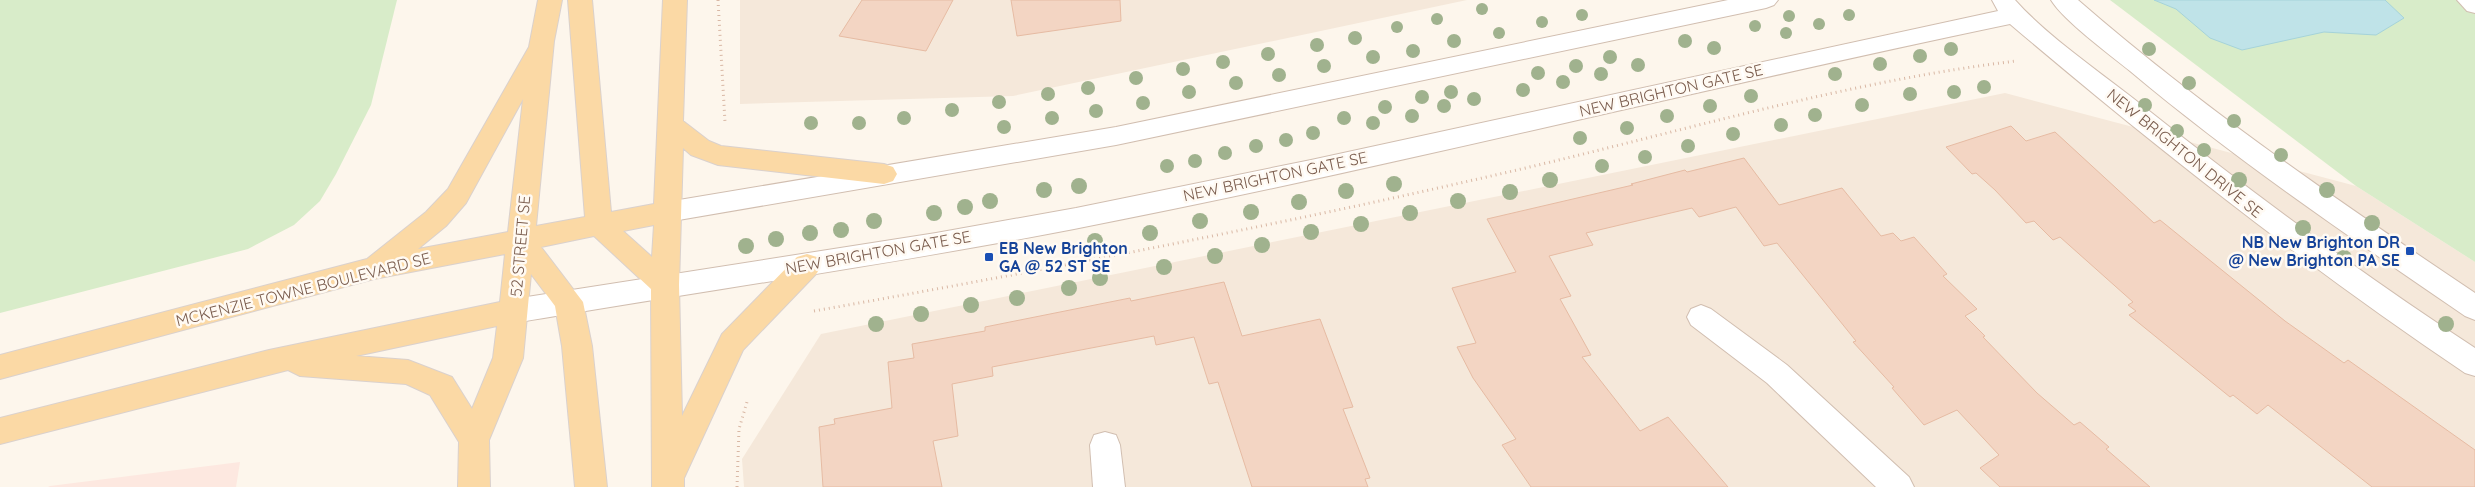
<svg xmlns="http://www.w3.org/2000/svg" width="2475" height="487" viewBox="0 0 2475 487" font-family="Quicksand,sans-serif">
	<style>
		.residential { fill: #f5e8da }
		.commercial { fill: #fde8e0 }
		.green { fill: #d8ecc9 }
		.water { fill: #bfe3e8; stroke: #a5d3da }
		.building { fill: #f3d5c3; stroke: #e6bba3 }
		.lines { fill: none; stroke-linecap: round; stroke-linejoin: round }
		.minor-casing { stroke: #d1beb0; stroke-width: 2 }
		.major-casing { stroke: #dad1cd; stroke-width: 2 }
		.path { stroke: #d9b8a5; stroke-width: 3; stroke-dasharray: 1 4; stroke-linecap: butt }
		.minor { fill: #fff; fill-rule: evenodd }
		.major { fill: #fbd9a5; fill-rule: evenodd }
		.tree { fill: #a0b28e }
		.transit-dot { fill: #1a4fb4; stroke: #fffaf3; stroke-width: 2 }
		.labels { text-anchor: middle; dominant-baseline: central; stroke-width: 5; stroke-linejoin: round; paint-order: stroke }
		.street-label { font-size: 16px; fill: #7a5c4d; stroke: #fffaf3 }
		.transit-label { font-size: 16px; font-weight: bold; fill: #164399; stroke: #fffaf3; text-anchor: end }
	</style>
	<rect width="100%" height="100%" fill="#fdf6ec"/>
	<!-- residential -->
	<g class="residential">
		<path d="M740,0H1467L1013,96L740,104Z"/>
		<path d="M2005,93L2356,186L2475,262V487H744L742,459L821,334Z"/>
	</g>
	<!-- commercial -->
	<path class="commercial" d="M240,462L236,487H48L50,486Z"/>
	<!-- green -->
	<g class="green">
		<path d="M0,0H397L371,105L336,174L320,201L294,225L248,249L0,313Z"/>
		<path d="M2110,0H2475V262L2356,186Z"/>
	</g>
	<!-- water -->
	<path class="water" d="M2154,0H2385L2404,18L2376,35L2324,32L2242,50L2210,38L2176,9Z"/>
	<!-- building -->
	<g class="building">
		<path d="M862,0H953L926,51L839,36Z"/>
		<path d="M1011,0H1120L1121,21L1017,36Z"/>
		<path d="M2011,126L2026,141L2055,132L2154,223L2160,220L2285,321L2344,363L2348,360L2475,450V487H2372L2268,405L2257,414L2233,395L2230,397L2129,315L2136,311L2128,305L2133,302L2060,237L2053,240L2034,221L2026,223L1995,190L1976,173L1972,174L1946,147Z"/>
		<path d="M1744,158L1779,205L1842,188L1881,236L1893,233L1901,241L1914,237L1947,274L1943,276L1977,309L1965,316L1985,336L1983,337L2037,393L2074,425L2080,422L2109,447L2106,449L2150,487H2000L1980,468L1999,455L1957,410L1924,425L1892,388L1894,387L1853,342L1856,341L1777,243L1764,246L1736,207L1699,217L1692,208L1586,233L1593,245L1549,256L1571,296L1560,299L1591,355L1582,357L1640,431L1668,417L1728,487H1531L1502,445L1516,439L1473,378L1457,347L1476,343L1452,288L1516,272L1487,219L1633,185L1631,184L1685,170L1687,172Z"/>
		<path d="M1224,282L1242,336L1320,319L1353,407L1343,409L1370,478L1365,479L1368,487H1252L1218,382L1209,384L1194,337L1156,345L1154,336L992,367L993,376L952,384L958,436L933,441L942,487H823L819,427L835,424L834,419L892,408L888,362L914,358L912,344L985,331V327L1130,298L1131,301Z"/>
	</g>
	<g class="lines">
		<!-- minor casing -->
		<g class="minor-casing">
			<g id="minor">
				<path d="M1728,0H1778L1774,5L1766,8L1116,145L667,222L657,219L654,212L657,205L667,202L1116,127Z"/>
				<path d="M1992,0H2015C2048,37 2103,74 2143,106C2251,192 2360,273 2475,348V376L2465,373C2306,266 2156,148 2010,24C1698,89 1388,168 1074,229C888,265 701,291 514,323L504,319L500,311L504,303L514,299L936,233L1076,208L1311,160L1998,11Z"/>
				<path d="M2051,0H2078C2202,108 2338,201 2475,293V320L2465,316C2351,238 2236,160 2130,71C2109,54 2064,21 2051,0Z"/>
				<path d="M2457,0H2475V13L2467,11Z"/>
				<path d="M1701,305L1711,309L1787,365L1909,477L1914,487H1876L1767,383L1691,325L1687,317L1691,309Z"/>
				<path d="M1105,432L1116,435L1120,445L1125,487H1093L1090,445L1094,435Z"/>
			</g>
		</g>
		<!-- major casing -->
		<g class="major-casing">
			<path id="major" d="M538,0H562L554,41L536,226L585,217L568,0H592L611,212L654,204L663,0H687L683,121L709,141L721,146L884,164L893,167L897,174L893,181L884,184L718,165L691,155L683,148L679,285L682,416L722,334L797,257L807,254L817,257L821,265L817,273L743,350L684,478V487H652L651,289L594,236L541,247L583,302L592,346L607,487H575L562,346L555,306L531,274L523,358L489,440L490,487H458L459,442L430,395L406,384L300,376L288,370L0,444V418L269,350L500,302L505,254L374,279L0,379V355L367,259L426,212L448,189L529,47ZM523,99L508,232L418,249L446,226L466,203ZM654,225L652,257L623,231ZM497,326L493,358L472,409L452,377L408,360L356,356Z"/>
		</g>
		<!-- path -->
		<g class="path">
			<path d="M718,0L725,122"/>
			<path d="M814,311C1045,270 1275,226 1504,173C1674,134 1842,82 2016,61"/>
			<path d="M737,487L739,429L747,402"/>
		</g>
		<!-- minor -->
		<use href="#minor" class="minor"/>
		<!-- major -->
		<use href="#major" class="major"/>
	</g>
	<!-- trees -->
	<g class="tree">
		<circle cx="1482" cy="9" r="6"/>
		<circle cx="1582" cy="15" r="6"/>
		<circle cx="1849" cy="15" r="6"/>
		<circle cx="1789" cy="16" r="6"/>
		<circle cx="1437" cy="19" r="6"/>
		<circle cx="1542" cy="22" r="6"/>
		<circle cx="1819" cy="24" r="6"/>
		<circle cx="1755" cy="26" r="6"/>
		<circle cx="1397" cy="27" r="6"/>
		<circle cx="1499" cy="33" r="6"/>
		<circle cx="1786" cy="33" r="6"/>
		<circle cx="1355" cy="38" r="7"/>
		<circle cx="1454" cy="41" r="7"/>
		<circle cx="1685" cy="41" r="7"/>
		<circle cx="1317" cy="45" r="7"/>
		<circle cx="1714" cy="48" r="7"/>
		<circle cx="1951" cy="49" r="7"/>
		<circle cx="2149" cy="49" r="7"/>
		<circle cx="1413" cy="51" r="7"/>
		<circle cx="1268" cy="54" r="7"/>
		<circle cx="1920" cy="56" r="7"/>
		<circle cx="1373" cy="57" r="7"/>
		<circle cx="1610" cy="57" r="7"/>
		<circle cx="1223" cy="62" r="7"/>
		<circle cx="1880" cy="64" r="7"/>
		<circle cx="1638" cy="65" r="7"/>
		<circle cx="1324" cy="66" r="7"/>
		<circle cx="1576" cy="66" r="7"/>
		<circle cx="1183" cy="69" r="7"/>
		<circle cx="1538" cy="73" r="7"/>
		<circle cx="1601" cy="74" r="7"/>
		<circle cx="1835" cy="74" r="7"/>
		<circle cx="1279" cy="75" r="7"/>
		<circle cx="1136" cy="78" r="7"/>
		<circle cx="1563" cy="82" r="7"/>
		<circle cx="1236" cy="83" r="7"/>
		<circle cx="2189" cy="83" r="7"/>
		<circle cx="1984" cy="87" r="7"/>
		<circle cx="1088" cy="88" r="7"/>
		<circle cx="1523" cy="90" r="7"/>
		<circle cx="1189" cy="92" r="7"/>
		<circle cx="1451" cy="92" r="7"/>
		<circle cx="1954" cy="92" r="7"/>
		<circle cx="1048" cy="94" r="7"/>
		<circle cx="1910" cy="94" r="7"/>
		<circle cx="1751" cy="96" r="7"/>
		<circle cx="1422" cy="97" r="7"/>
		<circle cx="1474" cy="99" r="7"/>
		<circle cx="999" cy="102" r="7"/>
		<circle cx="1143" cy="103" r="7"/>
		<circle cx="1862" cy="105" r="7"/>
		<circle cx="2145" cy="105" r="7"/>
		<circle cx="1444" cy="106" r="7"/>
		<circle cx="1710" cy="106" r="7"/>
		<circle cx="1385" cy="107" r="7"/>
		<circle cx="952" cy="110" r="7"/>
		<circle cx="1096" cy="111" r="7"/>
		<circle cx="1815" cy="115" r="7"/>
		<circle cx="1412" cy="116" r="7"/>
		<circle cx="1667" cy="116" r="7"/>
		<circle cx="904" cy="118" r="7"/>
		<circle cx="1052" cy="118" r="7"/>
		<circle cx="1344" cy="118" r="7"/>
		<circle cx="2234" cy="121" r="7"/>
		<circle cx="811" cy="123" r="7"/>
		<circle cx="859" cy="123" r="7"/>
		<circle cx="1373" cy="123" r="7"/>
		<circle cx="1781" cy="125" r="7"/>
		<circle cx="1004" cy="127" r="7"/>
		<circle cx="1627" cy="128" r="7"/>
		<circle cx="2177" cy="131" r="7"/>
		<circle cx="1313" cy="133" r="7"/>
		<circle cx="1733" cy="134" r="7"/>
		<circle cx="1580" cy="138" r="7"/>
		<circle cx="1286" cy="140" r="7"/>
		<circle cx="1256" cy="146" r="7"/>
		<circle cx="1688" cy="146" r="7"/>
		<circle cx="2204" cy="150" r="7"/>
		<circle cx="1225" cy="153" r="7"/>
		<circle cx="2281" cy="155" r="7"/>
		<circle cx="1645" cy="157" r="7"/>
		<circle cx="1195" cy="161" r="7"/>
		<circle cx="1167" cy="166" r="7"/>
		<circle cx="1602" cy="166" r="7"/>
		<circle cx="1550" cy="180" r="8"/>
		<circle cx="2239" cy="180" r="8"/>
		<circle cx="1394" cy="184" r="8"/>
		<circle cx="1079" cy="186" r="8"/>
		<circle cx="1044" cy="190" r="8"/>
		<circle cx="2327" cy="190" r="8"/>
		<circle cx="1346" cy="191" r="8"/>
		<circle cx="1510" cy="192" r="8"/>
		<circle cx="990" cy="201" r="8"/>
		<circle cx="1458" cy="201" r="8"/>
		<circle cx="1299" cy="202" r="8"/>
		<circle cx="965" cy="207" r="8"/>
		<circle cx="1251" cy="212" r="8"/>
		<circle cx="934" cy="213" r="8"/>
		<circle cx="1410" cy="213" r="8"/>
		<circle cx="874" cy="221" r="8"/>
		<circle cx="1200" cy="221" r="8"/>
		<circle cx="2372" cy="223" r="8"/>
		<circle cx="1361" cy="224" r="8"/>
		<circle cx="2303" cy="228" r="8"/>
		<circle cx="841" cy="230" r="8"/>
		<circle cx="1311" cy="232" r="8"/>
		<circle cx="810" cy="233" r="8"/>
		<circle cx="1150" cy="233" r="8"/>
		<circle cx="776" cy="239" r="8"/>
		<circle cx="1095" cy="241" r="8"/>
		<circle cx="1262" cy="245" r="8"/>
		<circle cx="746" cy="246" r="8"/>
		<circle cx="1215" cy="256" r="8"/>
		<circle cx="2344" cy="258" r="8"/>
		<circle cx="1164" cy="267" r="8"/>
		<circle cx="1100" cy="278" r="8"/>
		<circle cx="1069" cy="288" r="8"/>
		<circle cx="1017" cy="298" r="8"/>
		<circle cx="971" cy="305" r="8"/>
		<circle cx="921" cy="314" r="8"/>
		<circle cx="876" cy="324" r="8"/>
		<circle cx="2446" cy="324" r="8"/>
	</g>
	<!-- markers -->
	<g class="transit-dot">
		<rect x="2405" y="246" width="10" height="10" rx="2.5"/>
		<rect x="984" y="252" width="10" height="10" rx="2.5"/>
	</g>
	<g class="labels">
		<!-- street labels -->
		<g class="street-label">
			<text transform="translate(1671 90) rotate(-13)">NEW BRIGHTON GATE SE</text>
			<text transform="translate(2185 153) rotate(39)">NEW BRIGHTON DRIVE SE</text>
			<text transform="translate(1275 176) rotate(-12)">NEW BRIGHTON GATE SE</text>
			<text transform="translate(520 246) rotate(-85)">52 STREET SE</text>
			<text transform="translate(878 252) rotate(-10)">NEW BRIGHTON GATE SE</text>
			<text transform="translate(303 289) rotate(-14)">MCKENZIE TOWNE BOULEVARD SE</text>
		</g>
		<!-- transit labels -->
		<g class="transit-label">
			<text x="2400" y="242">NB New Brighton DR<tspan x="2400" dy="18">@ New Brighton PA SE</tspan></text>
			<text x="999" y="248" text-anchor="start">EB New Brighton<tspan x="999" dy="18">GA @ 52 ST SE</tspan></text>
		</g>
	</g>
</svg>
